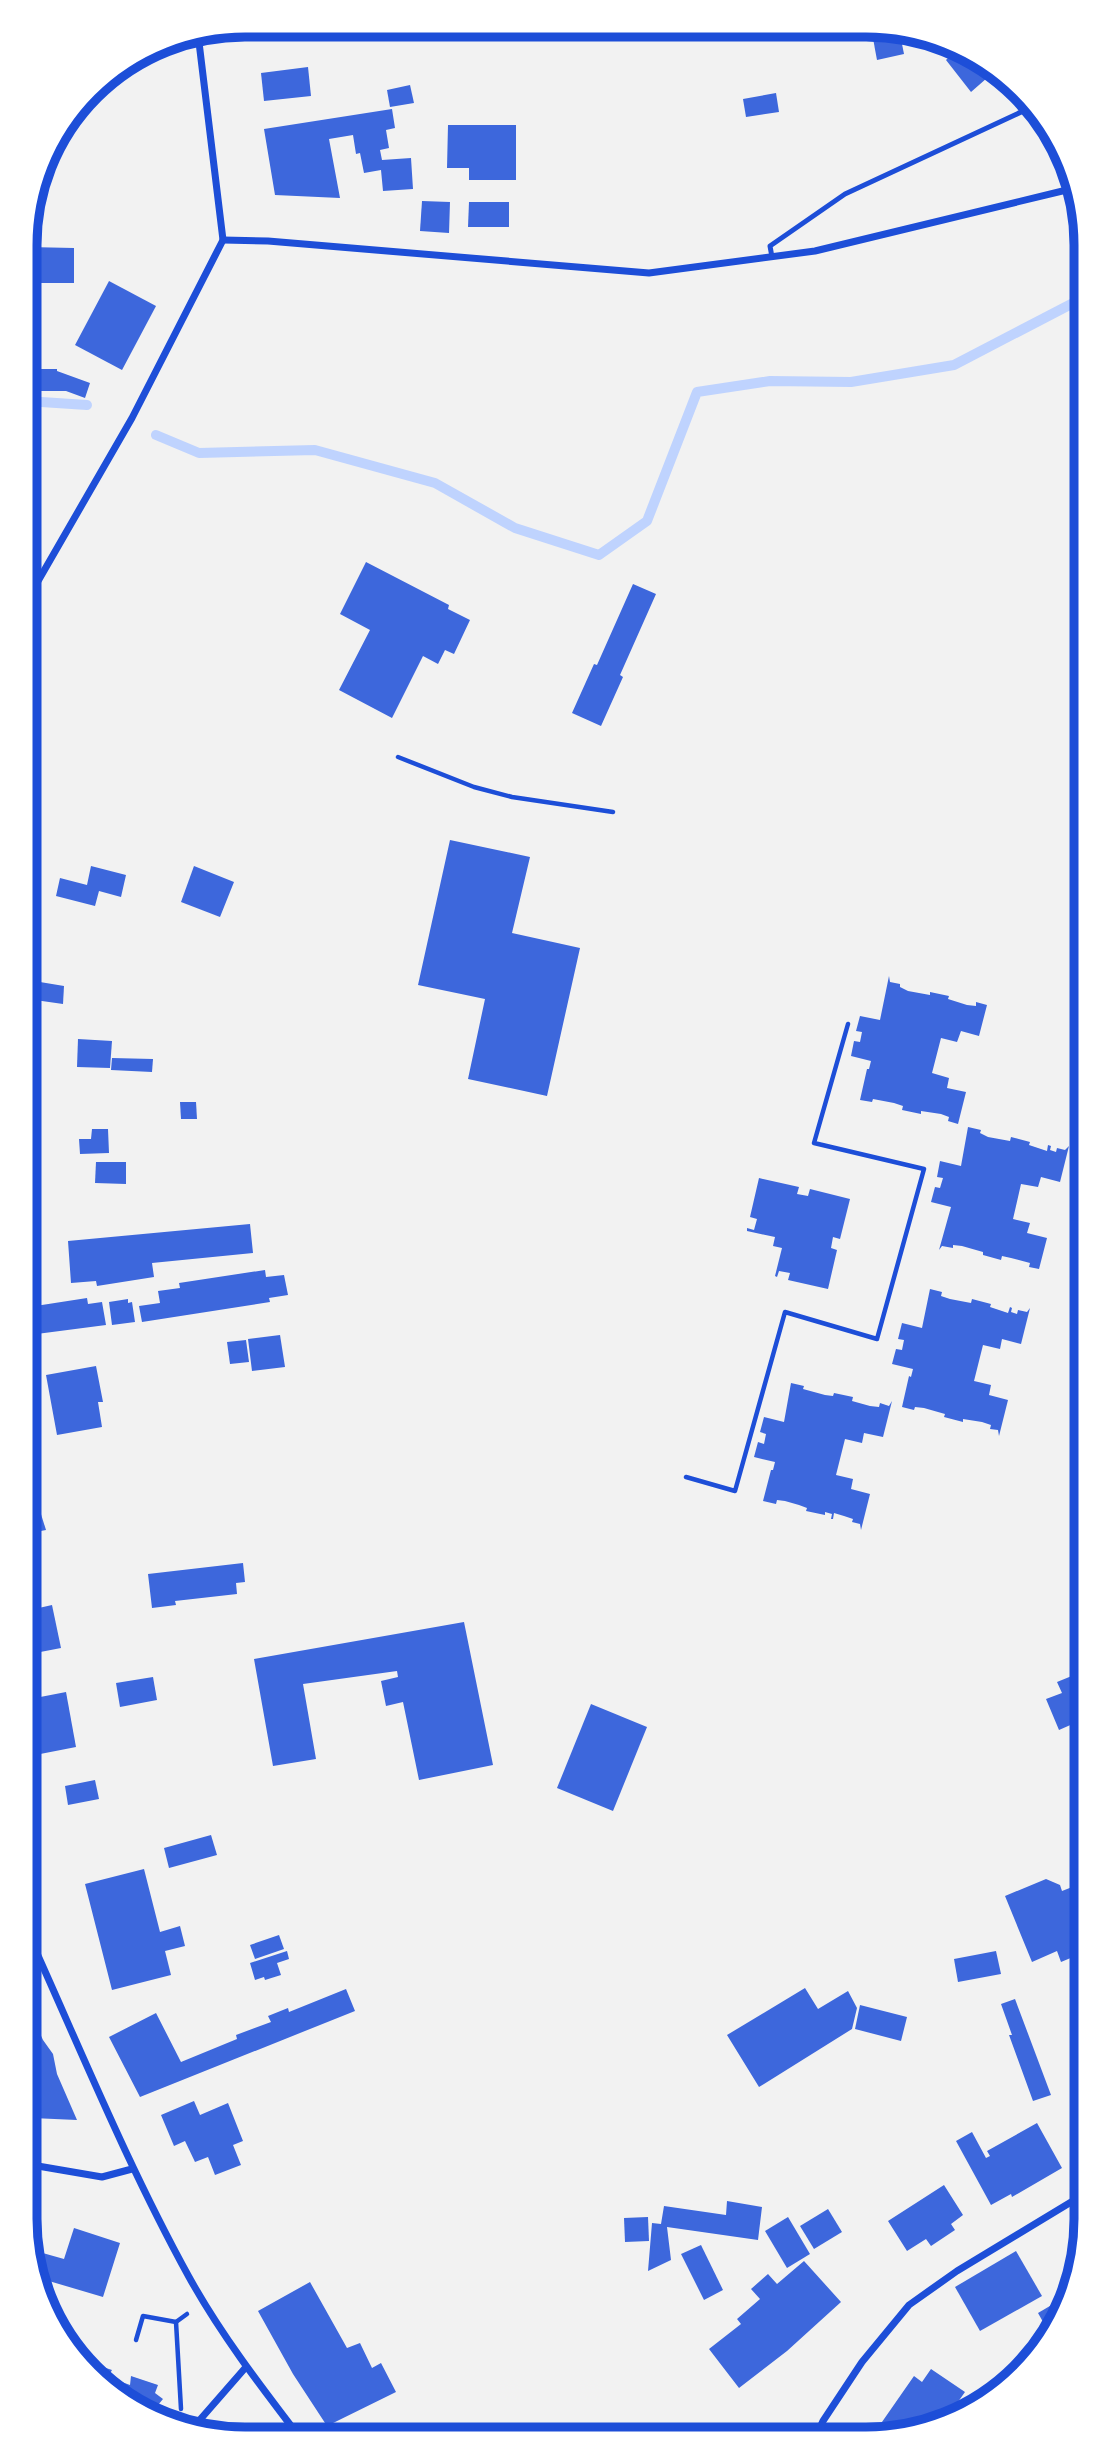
<svg xmlns="http://www.w3.org/2000/svg" width="1111" height="2464" viewBox="0 0 1111 2464" font-family="'PT Sans',sans-serif">
	<style>
		.lines { fill: none; stroke-linecap: round; stroke-linejoin: round }
		.stream { stroke: #bfd3fe; stroke-width: 10 }
		.building { fill: #3d67dc }
		.path { stroke: #1d4ed8; stroke-width: 4.5 }
		.service { stroke: #1d4ed8; stroke-width: 5 }
		.minor { stroke: #1d4ed8; stroke-width: 7 }
		.rim { fill: none; stroke: #1d4ed8; stroke-width: 9 }
	</style>
	<rect width="100%" height="100%" fill="#f2f2f2"/>
	<g class="lines">
		<!-- stream -->
		<g class="stream">
			<path d="M26,401L87,405"/>
			<path d="M156,435L199,453L315,450L435,483L515,528L599,555L647,521L697,392L770,381L851,382L954,365L1079,300"/>
		</g>
	</g>
	<!-- building -->
	<g class="building">
		<path d="M891,29H899L904,54L877,60L872,33Z"/>
		<path d="M935,41L995,71L971,92L946,60L948,58Z"/>
		<path d="M136,56L138,70L108,74Z"/>
		<path d="M308,67L311,96L264,101L261,73Z"/>
		<path d="M410,85L414,103L390,107L387,90Z"/>
		<path d="M776,93L779,112L746,117L743,99Z"/>
		<path d="M392,109L395,128L386,130L389,148L380,150L382,160L411,158L413,189L383,191L381,170L364,173L360,153L356,154L353,135L329,139L340,198L275,195L264,129Z"/>
		<path d="M448,125H516V180H469V168H447Z"/>
		<path d="M422,201L450,202L449,233L420,231Z"/>
		<path d="M469,202H509V227H468Z"/>
		<path d="M28,247L74,248V283H28Z"/>
		<path d="M109,281L156,306L122,370L75,345Z"/>
		<path d="M25,369H57V371L90,383L85,398L66,391H26Z"/>
		<path d="M366,562L449,605L448,609L470,620L454,654L445,650L438,664L423,656L392,718L339,690L370,630L340,614Z"/>
		<path d="M633,584L656,594L620,675L623,677L601,726L572,713L594,664L597,665Z"/>
		<path d="M450,840L530,857L512,933L580,948L547,1096L468,1079L485,999L418,985Z"/>
		<path d="M91,866L126,875L121,897L99,891L95,906L56,896L60,878L87,885Z"/>
		<path d="M194,866L234,882L220,917L181,902Z"/>
		<path d="M27,891L35,892L29,958H28Z"/>
		<path d="M889,976L890,982L900,984V987L908,991L930,995V992L949,996L948,999L967,1005L976,1006V1002L987,1005L979,1036L961,1031L957,1042L941,1038L932,1073L949,1078L947,1088L966,1092L958,1124L948,1121L949,1117L941,1114L921,1111V1114L902,1110L903,1106L894,1103L873,1099L872,1102L860,1100L867,1069H869L871,1061L851,1056L854,1041L860,1042L862,1032L856,1031L860,1016L880,1020Z"/>
		<path d="M28,980L64,986L63,1004L28,999Z"/>
		<path d="M78,1039L112,1041L110,1068L77,1067Z"/>
		<path d="M112,1058L153,1059L152,1072L111,1070Z"/>
		<path d="M180,1102H196L197,1119H181Z"/>
		<path d="M968,1127L981,1130L980,1133L988,1137L1010,1141L1011,1137L1030,1142L1029,1145L1047,1151L1048,1145L1051,1146L1050,1150L1056,1152L1057,1148L1065,1150L1069,1146L1060,1182L1041,1177L1038,1187L1021,1184L1013,1219L1030,1223L1027,1233L1047,1238L1039,1269L1029,1267L1030,1263L1011,1258L1002,1256L1001,1260L983,1255V1252L962,1246L953,1245V1248L942,1246L939,1250L951,1207L931,1202L935,1187L940,1188L943,1178L937,1177L940,1161L961,1166Z"/>
		<path d="M92,1129H108L109,1153L80,1154L79,1139H91Z"/>
		<path d="M96,1162H126V1184L95,1183Z"/>
		<path d="M759,1178L799,1187L797,1194L808,1196L810,1189L850,1199L840,1239L833,1237L831,1248L837,1250L828,1289L788,1280L790,1273L779,1271L777,1277L775,1276L782,1248L773,1246L775,1237L747,1231V1228L754,1230L757,1219L750,1217Z"/>
		<path d="M250,1224L253,1253L152,1263L154,1277L97,1286L96,1281L71,1283L68,1241Z"/>
		<path d="M265,1270L266,1277L284,1275L288,1295L269,1298L270,1302L142,1322L139,1306L160,1303L158,1291L180,1288L179,1283Z"/>
		<path d="M930,1289L942,1292L941,1296L950,1299L971,1303L972,1299L991,1304L990,1307L1008,1313L1010,1307L1012,1308L1011,1312L1017,1314L1018,1310L1027,1312L1030,1308L1021,1344L1002,1339L1000,1349L983,1345L974,1381L991,1385L989,1395L1008,1400L999,1436L998,1430L990,1429L991,1425L982,1422L963,1419V1422L944,1417L945,1414L924,1408L915,1407L914,1410L902,1407L909,1376L911,1377L913,1369L892,1364L896,1349L902,1350L904,1340L898,1339L902,1323L922,1328Z"/>
		<path d="M87,1298L88,1304L102,1302L106,1325L29,1335V1307Z"/>
		<path d="M128,1299V1303L132,1302L135,1322L112,1325L109,1302Z"/>
		<path d="M280,1335L285,1367L252,1371L248,1339Z"/>
		<path d="M246,1340L249,1362L230,1364L227,1342Z"/>
		<path d="M96,1366L103,1402H98L102,1427L57,1435L46,1375Z"/>
		<path d="M791,1383L804,1386L803,1389L825,1395L833,1396L834,1393L853,1397L852,1401L870,1406L879,1407L880,1403L889,1406L892,1401L883,1437L864,1433L862,1443L845,1439L836,1475L853,1479L851,1489L870,1494L861,1530L860,1524L852,1522L853,1519L844,1516L834,1513L833,1519H831L832,1514L825,1512V1515L806,1511L807,1508L799,1505L785,1501L777,1500L776,1504L763,1501L771,1470H773L775,1462L754,1457L758,1442L764,1444L766,1434L760,1432L764,1417L784,1422Z"/>
		<path d="M33,1489L46,1530L30,1533L29,1490Z"/>
		<path d="M243,1563L245,1582L236,1583L237,1594L175,1601L176,1605L152,1608L148,1574Z"/>
		<path d="M52,1605L61,1648L30,1654V1610Z"/>
		<path d="M464,1622L493,1765L419,1780L403,1702L386,1706L381,1681L398,1677L397,1671L303,1684L316,1759L273,1766L254,1659Z"/>
		<path d="M1084,1671V1719L1059,1730L1046,1699L1062,1693L1057,1682Z"/>
		<path d="M153,1677L157,1700L120,1707L116,1683Z"/>
		<path d="M66,1692L76,1747L30,1756V1699Z"/>
		<path d="M591,1704L647,1727L613,1811L557,1788Z"/>
		<path d="M95,1780L99,1799L68,1805L65,1786Z"/>
		<path d="M211,1835L217,1855L169,1868L164,1848Z"/>
		<path d="M144,1869L160,1932L180,1926L185,1946L165,1951L171,1975L112,1990L85,1884Z"/>
		<path d="M1046,1879L1060,1885L1062,1891L1085,1882V1952L1061,1962L1057,1951L1032,1962L1005,1896Z"/>
		<path d="M279,1935L284,1949L255,1959L250,1945Z"/>
		<path d="M287,1951L289,1959L277,1963L281,1975L265,1980L264,1977L255,1980L250,1963Z"/>
		<path d="M996,1951L1001,1974L958,1982L954,1959Z"/>
		<path d="M805,1988L818,2009L848,1991L857,2008L852,2029L759,2087L727,2035Z"/>
		<path d="M346,1989L355,2011L140,2097L109,2037L156,2013L181,2062L237,2039L236,2035L271,2022L268,2016L288,2008L289,2012Z"/>
		<path d="M1015,1999L1051,2095L1033,2101L1009,2035H1012L1001,2004Z"/>
		<path d="M860,2005L907,2017L901,2041L855,2029Z"/>
		<path d="M31,2014L43,2040L53,2054L57,2074L77,2120L32,2118Z"/>
		<path d="M194,2101L200,2115L228,2103L243,2141L233,2145L241,2165L215,2175L208,2157L195,2162L185,2141L174,2146L161,2115Z"/>
		<path d="M1037,2123L1062,2168L1012,2197L1011,2194L991,2205L956,2141L972,2132L986,2158L990,2156L987,2151Z"/>
		<path d="M944,2185L963,2215L951,2224L955,2230L931,2246L926,2239L907,2251L888,2221Z"/>
		<path d="M727,2201L762,2207L758,2240L667,2227L671,2260L648,2271L652,2223L661,2224L664,2206L726,2215Z"/>
		<path d="M828,2209L842,2232L814,2249L800,2226Z"/>
		<path d="M648,2217L649,2241L625,2242L624,2218Z"/>
		<path d="M788,2217L810,2254L787,2268L765,2231Z"/>
		<path d="M74,2228L120,2243L103,2297L32,2276V2250L64,2259Z"/>
		<path d="M701,2245L723,2290L704,2300L681,2254Z"/>
		<path d="M1016,2251L1042,2296L980,2331L955,2287Z"/>
		<path d="M804,2261L841,2302L787,2351L739,2388L709,2349L741,2324L737,2319L760,2299L751,2289L768,2274L777,2284Z"/>
		<path d="M310,2282L347,2348L360,2343L372,2368L381,2363L396,2392L327,2426L293,2374L258,2311Z"/>
		<path d="M1072,2293L1070,2303L1051,2336L1038,2313Z"/>
		<path d="M76,2358L112,2370L108,2377L130,2385L131,2376L158,2385L155,2393L163,2399L153,2411L99,2385Z"/>
		<path d="M931,2369L965,2392L943,2423L924,2432H875L914,2376L922,2382Z"/>
	</g>
	<g class="lines">
		<!-- path -->
		<g class="path">
			<path d="M398,757L474,787L512,797L613,812"/>
			<path d="M686,1477L735,1491L785,1312L877,1339L924,1169L814,1143L848,1024"/>
			<path d="M176,2322L181,2409"/>
			<path d="M136,2340L143,2316L176,2322L187,2314"/>
		</g>
		<!-- service -->
		<path class="service" d="M772,257L770,246L845,194L1034,106"/>
		<!-- minor -->
		<g class="minor">
			<path d="M223,240L268,241L649,273L815,251L1079,187"/>
			<path d="M26,602L132,418L223,240L198,34"/>
			<path d="M31,1940C82,2053 129,2168 189,2277C220,2333 259,2384 298,2435"/>
			<path d="M32,2165L102,2177L132,2169"/>
			<path d="M191,2430L246,2367"/>
			<path d="M818,2432L823,2421L862,2362L909,2305L957,2271L1086,2193"/>
		</g>
	</g>
	<!-- crop -->
	<path d="M0 0H1111V2464H0ZM245 37H866A208 208 0 0 1 1074 245V2219A208 208 0 0 1 866 2427H245A208 208 0 0 1 37 2219V245A208 208 0 0 1 245 37Z" fill="#fff" fill-rule="evenodd"/>
	<path class="rim" d="M245 37H866A208 208 0 0 1 1074 245V2219A208 208 0 0 1 866 2427H245A208 208 0 0 1 37 2219V245A208 208 0 0 1 245 37Z"/>
</svg>
